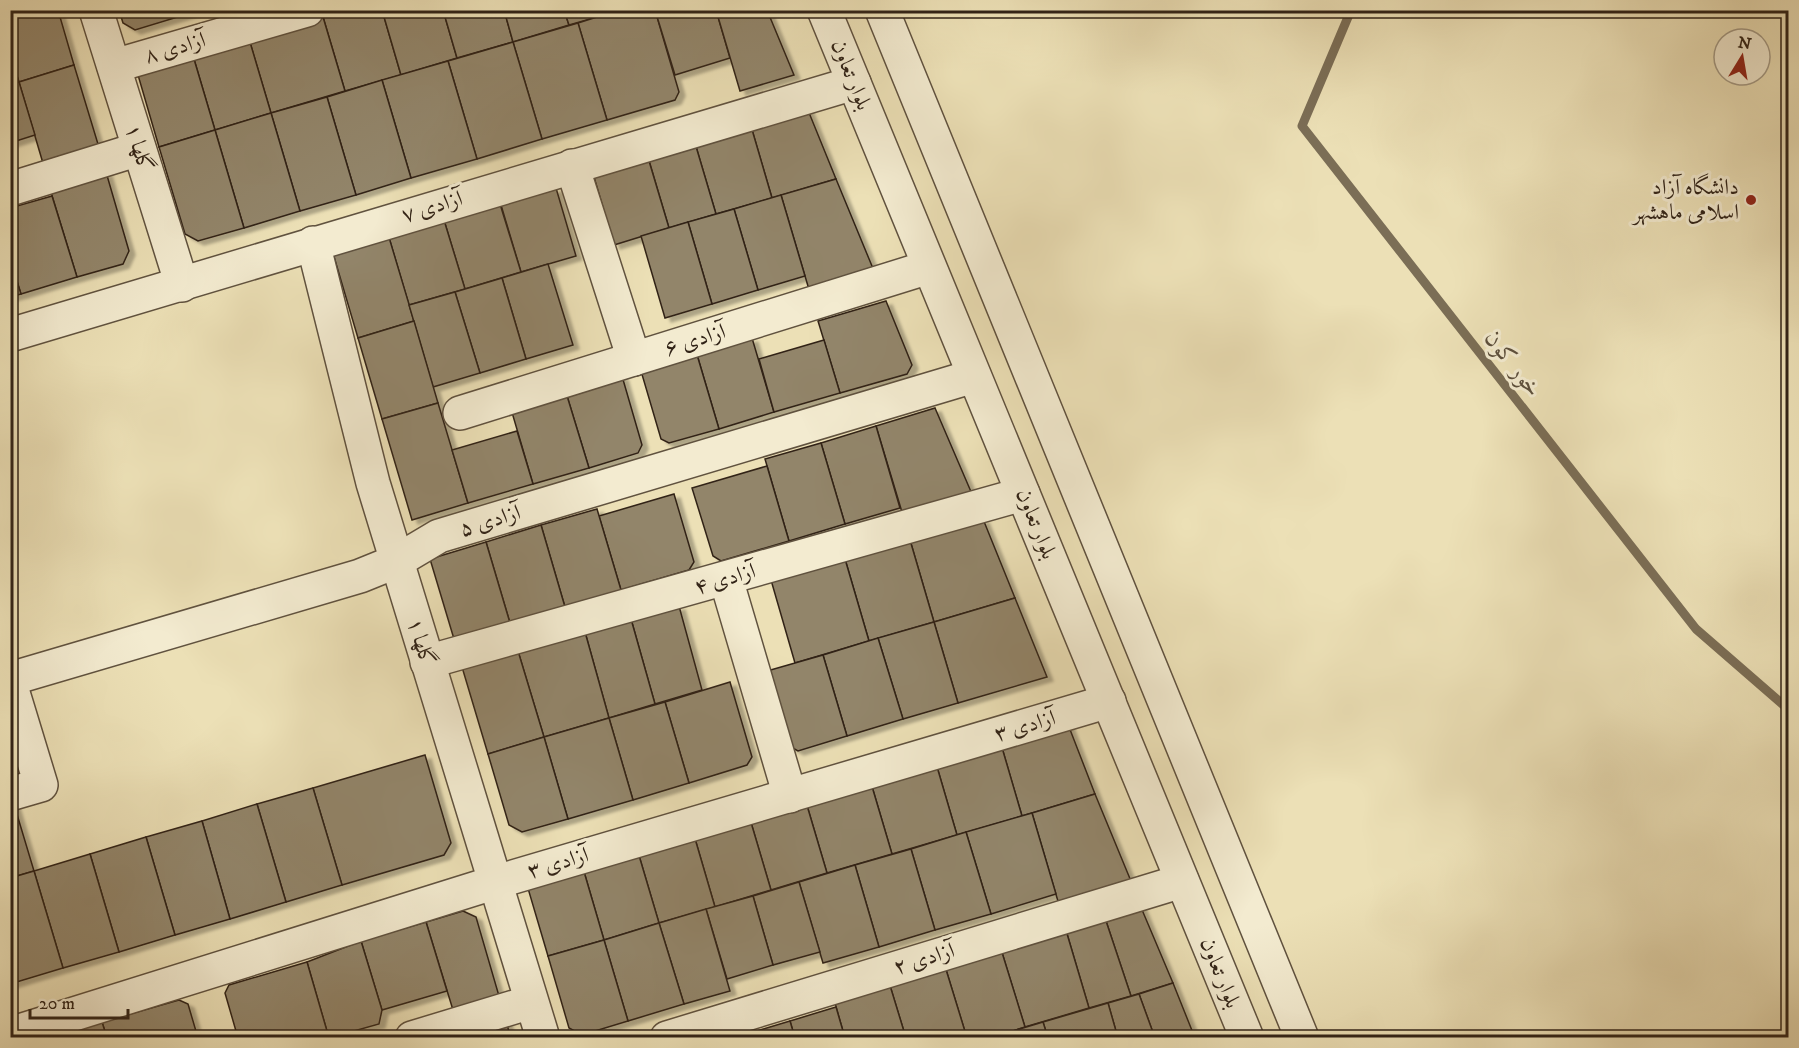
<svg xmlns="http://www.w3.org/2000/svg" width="1799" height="1048" viewBox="0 0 1799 1048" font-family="'IM FELL DW Pica',Amiri,serif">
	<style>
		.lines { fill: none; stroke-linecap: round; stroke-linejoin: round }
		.stream { stroke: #7b6e56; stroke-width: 9 }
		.building { fill: #92856a; stroke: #312317; stroke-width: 1.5; filter: url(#shadow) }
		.minor-casing { stroke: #60523f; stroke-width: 36 }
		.minor { stroke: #f3ebd0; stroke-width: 33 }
		.poi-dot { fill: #8f2418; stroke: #f3ebd0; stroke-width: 2 }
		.labels { text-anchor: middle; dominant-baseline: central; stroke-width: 6; stroke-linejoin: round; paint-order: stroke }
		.street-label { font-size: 22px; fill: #312317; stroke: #f3ebd0 }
		.poi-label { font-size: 22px; fill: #312317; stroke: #f3ebd0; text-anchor: end }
		.water-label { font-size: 24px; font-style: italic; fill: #5c4f3c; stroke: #f3ebd0 }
	</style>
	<defs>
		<filter id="shadow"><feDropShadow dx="6" dy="4" stdDeviation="1.5" flood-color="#0004"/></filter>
	</defs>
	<rect width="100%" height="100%" fill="#ece0b6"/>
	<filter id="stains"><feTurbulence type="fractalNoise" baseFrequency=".00333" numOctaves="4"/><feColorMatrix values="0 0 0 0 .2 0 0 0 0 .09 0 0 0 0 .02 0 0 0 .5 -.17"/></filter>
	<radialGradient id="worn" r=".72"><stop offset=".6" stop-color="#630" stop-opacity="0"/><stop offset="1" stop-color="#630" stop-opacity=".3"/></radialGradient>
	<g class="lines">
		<!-- stream -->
		<path class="stream" d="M1351,10L1302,126L1696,629L1788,709"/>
	</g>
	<!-- building -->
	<g class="building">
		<path d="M10,10H58L74,65L19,82L10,54Z"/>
		<path d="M119,10H180L181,16L135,30L123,23Z"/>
		<path d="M180,10H200L181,16Z"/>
		<path d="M321,10H382L401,75L345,91Z"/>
		<path d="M382,10H443L457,58L401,75Z"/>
		<path d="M443,10H504L513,42L457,58Z"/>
		<path d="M504,10H564L569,25L513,42Z"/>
		<path d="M564,10H615V12L569,25Z"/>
		<path d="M619,10H655L679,92L675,100L607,120L578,23Z"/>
		<path d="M655,10H716L730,58L675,75Z"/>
		<path d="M716,10H767L794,75L740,91Z"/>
		<path d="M323,17L345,91L271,113L249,39Z"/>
		<path d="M578,23L607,120L542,139L513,42Z"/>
		<path d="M247,32L271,113L215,130L191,49Z"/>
		<path d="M513,42L542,139L477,159L448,61Z"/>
		<path d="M191,49L215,130L159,147L138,75Z"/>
		<path d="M10,54L19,82L10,84Z"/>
		<path d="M448,61L477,159L411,178L382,80Z"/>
		<path d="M74,65L101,154L45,170L19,82Z"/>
		<path d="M382,80L411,178L356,195L327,97Z"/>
		<path d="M19,82L35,135L10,143V84Z"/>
		<path d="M801,93L836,179L772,198L746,109Z"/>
		<path d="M327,97L356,195L300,211L271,113Z"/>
		<path d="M271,113L300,211L244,228L215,130Z"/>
		<path d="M748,116L772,198L716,214L692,133Z"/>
		<path d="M215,130L244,228L198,241L185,234L159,147Z"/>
		<path d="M692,133L716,214L669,228L645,147Z"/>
		<path d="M649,161L669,228L614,245L594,177Z"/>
		<path d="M106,172L129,251L123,264L77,277L50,189Z"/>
		<path d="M836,179L879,283L813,303L781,195Z"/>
		<path d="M556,188L576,256L521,272L501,205Z"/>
		<path d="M496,191L521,272L465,289L440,207Z"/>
		<path d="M781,195L805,276L758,290L734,209Z"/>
		<path d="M52,196L77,277L21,294L10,259V208Z"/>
		<path d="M440,207L465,289L409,305L385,224Z"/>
		<path d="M734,209L758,290L712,304L688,222Z"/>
		<path d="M688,222L712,304L665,318L641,236Z"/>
		<path d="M385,224L414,321L358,338L332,250Z"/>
		<path d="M10,259L21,294L10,297Z"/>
		<path d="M548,264L573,345L526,359L502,278Z"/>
		<path d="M502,278L526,359L480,373L455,292Z"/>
		<path d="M455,292L480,373L433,387L409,305Z"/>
		<path d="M886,301L912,365L907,374L840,393L818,321Z"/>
		<path d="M414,321L438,403L382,419L358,338Z"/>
		<path d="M752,338L774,412L719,429L695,348Z"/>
		<path d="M824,340L840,393L774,412L759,359Z"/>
		<path d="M695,348L719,429L669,443L661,439L641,371Z"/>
		<path d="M622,376L642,445L638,453L589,468L564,386Z"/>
		<path d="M564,386L589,468L533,484L511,409Z"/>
		<path d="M438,403L468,503L412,520L382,419Z"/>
		<path d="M935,408L975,501L905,522L876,426Z"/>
		<path d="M876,426L900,508L845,524L821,443Z"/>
		<path d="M517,431L533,484L468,503L452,450Z"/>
		<path d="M821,443L845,524L789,541L765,459Z"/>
		<path d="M767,466L789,541L721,561L713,556L692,488Z"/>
		<path d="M674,494L694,562L689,570L621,590L599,516Z"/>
		<path d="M597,509L621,590L565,607L541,525Z"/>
		<path d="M983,519L1015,598L934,622L910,540Z"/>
		<path d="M541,525L565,607L510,623L486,542Z"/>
		<path d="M910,540L934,622L869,641L845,559Z"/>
		<path d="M486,542L510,623L454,639L430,559Z"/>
		<path d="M845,559L869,641L795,663L771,580Z"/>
		<path d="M1015,598L1047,677L958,703L934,622Z"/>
		<path d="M679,606L702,690L655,704L631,619Z"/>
		<path d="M631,619L655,704L609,718L585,632Z"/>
		<path d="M934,622L958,703L903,719L878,638Z"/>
		<path d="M585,632L609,718L544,737L518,651Z"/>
		<path d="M878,638L903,719L847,736L823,655Z"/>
		<path d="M518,651L544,737L488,754L462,667Z"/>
		<path d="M823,655L847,736L798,751L789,746L767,671Z"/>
		<path d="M730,682L752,757L747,765L689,783L665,702Z"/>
		<path d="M665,702L689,783L633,800L609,718Z"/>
		<path d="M1064,714L1095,794L1022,816L998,734Z"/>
		<path d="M609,718L633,800L568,819L544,737Z"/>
		<path d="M998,734L1022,816L957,835L935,760Z"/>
		<path d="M544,737L568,819L522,832L509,825L488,754Z"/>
		<path d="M425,755L451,843L444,855L342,885L313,788Z"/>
		<path d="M935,760L957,835L892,854L868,773Z"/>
		<path d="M868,773L892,854L827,873L803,792Z"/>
		<path d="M313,788L342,885L286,902L257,804Z"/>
		<path d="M803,792L827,873L771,890L747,809Z"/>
		<path d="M1095,794L1133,886L1060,908L1032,813Z"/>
		<path d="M13,801L34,871L10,878V802Z"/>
		<path d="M257,804L286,902L230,919L202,821Z"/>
		<path d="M747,809L771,890L715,907L691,825Z"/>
		<path d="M1032,813L1056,894L991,914L966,832Z"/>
		<path d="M202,821L230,919L175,935L146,837Z"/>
		<path d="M691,825L715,907L659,923L635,842Z"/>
		<path d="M966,832L991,914L935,930L911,849Z"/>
		<path d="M146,837L175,935L119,952L90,854Z"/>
		<path d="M635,842L659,923L604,940L580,858Z"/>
		<path d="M911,849L935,930L879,947L855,865Z"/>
		<path d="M90,854L119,952L63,968L34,871Z"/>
		<path d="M580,858L604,940L548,956L527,885Z"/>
		<path d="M855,865L879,947L823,963L799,882Z"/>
		<path d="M34,871L63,968L10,984V878Z"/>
		<path d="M799,882L820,952L773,965L753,896Z"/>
		<path d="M753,896L773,965L727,979L706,909Z"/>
		<path d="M1140,905L1173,983L1131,996L1104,915Z"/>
		<path d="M706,909L730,991L684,1004L659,923Z"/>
		<path d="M463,911L476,917L499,996L453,1010L426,922Z"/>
		<path d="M1104,915L1131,996L1089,1008L1065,927Z"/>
		<path d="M426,922L447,991L382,1010L361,941Z"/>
		<path d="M659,923L684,1004L628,1021L604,940Z"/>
		<path d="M1065,927L1089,1008L1025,1027L1000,946Z"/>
		<path d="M604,940L628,1021L582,1035L569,1028L548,956Z"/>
		<path d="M361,941L382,1010L379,1024L329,1038L307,962Z"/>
		<path d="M1000,946L1025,1027L990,1038H967L944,963Z"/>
		<path d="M307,962L329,1038H238L225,993L229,985Z"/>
		<path d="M944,963L967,1038H906L888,979Z"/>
		<path d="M888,979L906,1038H845L833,996Z"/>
		<path d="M1173,983L1195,1038H1155L1139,994Z"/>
		<path d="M1139,994L1155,1038H1118L1108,1003Z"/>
		<path d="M179,1000L188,1004L198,1038H107L102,1022Z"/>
		<path d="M1108,1003L1118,1038H1048L1043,1022Z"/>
		<path d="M836,1007L845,1038H795L790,1021Z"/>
		<path d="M504,1015L511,1038H461Z"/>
		<path d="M790,1021L795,1038H744L743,1035Z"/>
		<path d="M102,1022L107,1038H46Z"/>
		<path d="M1043,1022L1048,1038H997L996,1036Z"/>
	</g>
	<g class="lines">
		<!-- minor casing -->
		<g class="minor-casing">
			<g id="minor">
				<path d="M96,10L182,285"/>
				<path d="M824,10L1247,1038"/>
				<path d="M882,10L1302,1038"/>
				<path d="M114,66L307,10"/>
				<path d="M572,166L634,359"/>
				<path d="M10,189L139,149"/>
				<path d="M313,243L373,483L543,1038"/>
				<path d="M10,335L854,83"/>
				<path d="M460,413L929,267"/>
				<path d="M726,579L790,796"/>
				<path d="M427,662L1023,494"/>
				<path d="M10,679L360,576L397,561L439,536L974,376"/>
				<path d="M10,683L41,785L10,794"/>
				<path d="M10,1034L493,883L1109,701"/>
				<path d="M412,1038L531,1002"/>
				<path d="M667,1038L1182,881"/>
			</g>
		</g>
		<!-- minor -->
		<use href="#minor" class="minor"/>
	</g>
	<!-- markers -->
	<circle class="poi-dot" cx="1751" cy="200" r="6"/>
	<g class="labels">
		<!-- street labels -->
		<g class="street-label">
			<text transform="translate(175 48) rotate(-16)">آزادی ۸</text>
			<text transform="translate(851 75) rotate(68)">بلوار تعاون</text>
			<text transform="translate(139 148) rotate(73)">گلها ۱</text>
			<text transform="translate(432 207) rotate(-17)">آزادی ۷</text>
			<text transform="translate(695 340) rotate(-17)">آزادی ۶</text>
			<text transform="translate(490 521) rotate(-17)">آزادی ۵</text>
			<text transform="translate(1036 524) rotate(68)">بلوار تعاون</text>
			<text transform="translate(725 579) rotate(-16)">آزادی ۴</text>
			<text transform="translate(421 642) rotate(73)">گلها ۱</text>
			<text transform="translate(1025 726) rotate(-16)">آزادی ۳</text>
			<text transform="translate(558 863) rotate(-16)">آزادی ۳</text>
			<text transform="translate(924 959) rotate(-17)">آزادی ۲</text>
			<text transform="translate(1220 973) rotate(68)">بلوار تعاون</text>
		</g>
		<!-- poi labels -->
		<g class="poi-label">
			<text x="1739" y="187">دانشگاه آزاد<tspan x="1739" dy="25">اسلامی ماهشهر</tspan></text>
		</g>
		<!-- water labels -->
		<g class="water-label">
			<text transform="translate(1513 364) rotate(52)">خور کون</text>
		</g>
	</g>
	<!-- margin -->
	<rect width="1799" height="1048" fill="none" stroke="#ece0b6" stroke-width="36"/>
	<rect x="12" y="12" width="1775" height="1024" fill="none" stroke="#312317" stroke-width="3"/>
	<rect x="18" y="18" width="1763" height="1012" fill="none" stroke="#312317" stroke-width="1.5"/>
	<!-- north arrow -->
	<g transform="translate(1742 57) rotate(11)"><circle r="28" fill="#f3ebd0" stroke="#a59b86" stroke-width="1.5"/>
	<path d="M0-4.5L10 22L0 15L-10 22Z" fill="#8f2418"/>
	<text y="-9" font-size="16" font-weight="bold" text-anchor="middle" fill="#312317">N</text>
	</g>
	<!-- scale -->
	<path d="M30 1009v9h98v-9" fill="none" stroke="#312317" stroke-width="3"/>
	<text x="39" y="1009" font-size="18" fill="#312317" stroke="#f3ebd0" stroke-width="4.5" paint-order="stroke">20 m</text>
	<rect width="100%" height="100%" filter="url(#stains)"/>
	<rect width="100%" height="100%" fill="url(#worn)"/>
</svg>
